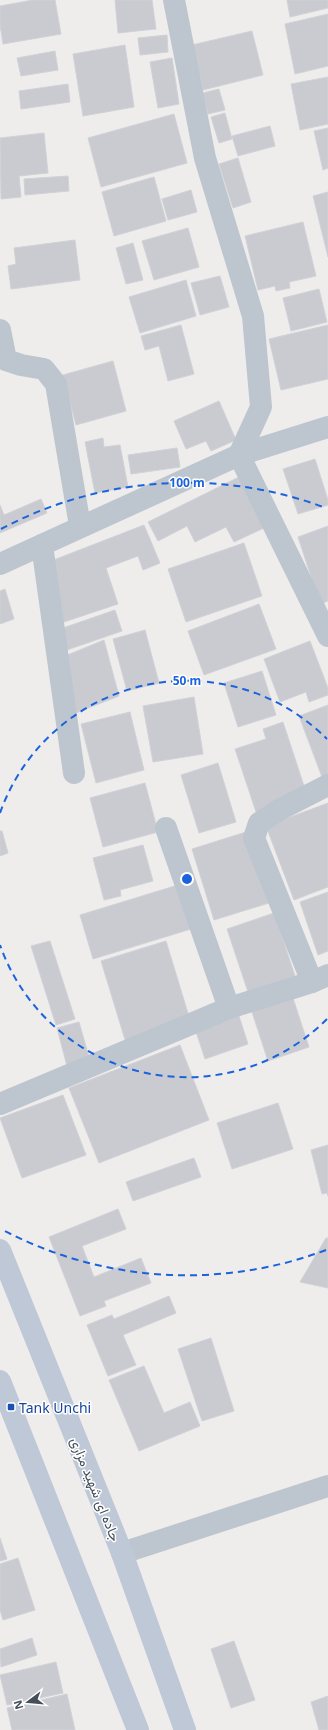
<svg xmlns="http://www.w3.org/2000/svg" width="328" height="1730" viewBox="0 0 328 1730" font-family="'Noto Sans',Vazirmatn,sans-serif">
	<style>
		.building { fill: #c9cbd1; stroke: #d0d2d8 }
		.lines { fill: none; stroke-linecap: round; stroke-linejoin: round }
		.minor { stroke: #bdc6cf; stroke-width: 22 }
		.secondary { stroke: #bfc8d6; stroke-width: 22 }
		.ring { fill: none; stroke: #1a63dc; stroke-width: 2; stroke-dasharray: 7 5 }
		.transit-dot { fill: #1a4fb4; stroke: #fff; stroke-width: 1.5 }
		.labels { text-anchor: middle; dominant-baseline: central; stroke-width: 3; stroke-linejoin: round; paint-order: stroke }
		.transit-label { font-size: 14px; fill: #164399; stroke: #fff; text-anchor: start }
		.street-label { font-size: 14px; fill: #454f5a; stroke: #fff }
		.centre { fill: #1a63dc; stroke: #fff; stroke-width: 2 }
		.ring-label { font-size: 12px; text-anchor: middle; font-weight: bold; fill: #1a63dc; stroke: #fff; stroke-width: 3; stroke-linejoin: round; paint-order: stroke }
	</style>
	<rect width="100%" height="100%" fill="#efecec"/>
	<!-- building -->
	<g class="building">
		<path d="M33,0H55L61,34L3,44L0,25V6Z"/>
		<path d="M115,0H152L156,29L118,33Z"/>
		<path d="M287,0H328V8L290,17Z"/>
		<path d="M328,14V66L295,74L285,24Z"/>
		<path d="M252,31L263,75L203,90L192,45Z"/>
		<path d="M167,35L168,52L140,55L138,38Z"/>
		<path d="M125,45L134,107L83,116L73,54Z"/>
		<path d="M55,51L58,70L21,76L17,58Z"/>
		<path d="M172,58L179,104L158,108L150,62Z"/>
		<path d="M328,77V124L300,130L291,84Z"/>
		<path d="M68,84L70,102L21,109L19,91Z"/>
		<path d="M219,89L225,110L208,114L203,93Z"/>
		<path d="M225,113L232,139L219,143L211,117Z"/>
		<path d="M174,114L187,163L101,187L88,138Z"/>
		<path d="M270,126L275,146L238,156L232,136Z"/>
		<path d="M328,128V168L323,170L314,131Z"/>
		<path d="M44,133L48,173L19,176L21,197L1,199L0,138Z"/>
		<path d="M238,158L251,202L233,208L219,164Z"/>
		<path d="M68,176L69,191L25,195L24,179Z"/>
		<path d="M154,177L166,221L114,236L102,192Z"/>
		<path d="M191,190L197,212L168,220L162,199Z"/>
		<path d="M328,192V257L313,196Z"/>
		<path d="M303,222L316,276L289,282L290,288L276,291L275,286L258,290L245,236Z"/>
		<path d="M188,228L199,267L154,280L142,241Z"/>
		<path d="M75,240L80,280L11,289L8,266L16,264L14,248Z"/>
		<path d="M133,243L143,280L126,284L116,248Z"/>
		<path d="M220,276L229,307L200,315L191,283Z"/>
		<path d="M186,280L196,316L140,333L129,297Z"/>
		<path d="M319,289L327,322L291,331L283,298Z"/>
		<path d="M181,325L194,374L168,381L159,346L145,350L141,336Z"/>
		<path d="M328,325V379L281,390L269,339Z"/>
		<path d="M113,361L126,411L76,425L63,375Z"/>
		<path d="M219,401L236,440L211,451L206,441L186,449L174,421Z"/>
		<path d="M103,438L104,447L120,445L128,487L95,493L85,442Z"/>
		<path d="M177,448L180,467L131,474L128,455Z"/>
		<path d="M315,459L328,500V505L298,514L283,469Z"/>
		<path d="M241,476L266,527L234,542L226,527L195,542L187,526L158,541L148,522Z"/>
		<path d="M41,499L47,513L0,533V505L4,515Z"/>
		<path d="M144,525L160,563L143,570L138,556L106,568L118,604L61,623L51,561Z"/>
		<path d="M328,526V601L320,604L298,537Z"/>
		<path d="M244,543L262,596L186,622L168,569Z"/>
		<path d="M5,589L14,619L0,624V591Z"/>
		<path d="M259,604L276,649L204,675L188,631Z"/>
		<path d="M115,610L122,631L67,650L60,629Z"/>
		<path d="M145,630L159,683L127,691L113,639Z"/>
		<path d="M104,640L119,696L73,714L65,656Z"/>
		<path d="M310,641L328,688V695L309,702L306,692L280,702L264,659Z"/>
		<path d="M262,671L276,715L238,727L224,683Z"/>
		<path d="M194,697L203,754L153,762L143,706Z"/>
		<path d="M328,705V775L322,777L299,716Z"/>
		<path d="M130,712L144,770L96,783L81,724Z"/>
		<path d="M283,722L307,795L256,812L235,749L266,739L263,729Z"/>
		<path d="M218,763L236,822L199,833L181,775Z"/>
		<path d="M145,783L158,832L103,847L90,798Z"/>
		<path d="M328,803V887L294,900L266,826Z"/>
		<path d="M0,831H2L8,853L0,856Z"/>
		<path d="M246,832L269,903L214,920L192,849Z"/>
		<path d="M143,845L153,881L120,890L121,896L104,900L93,858Z"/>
		<path d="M178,885L191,929L93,959L80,915Z"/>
		<path d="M328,892V951L318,955L300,902Z"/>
		<path d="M274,913L297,982L250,998L227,929Z"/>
		<path d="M50,941L75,1019L56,1025L31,946Z"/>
		<path d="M166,941L191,1023L126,1043L101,961Z"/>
		<path d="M292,995L309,1047L268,1061L251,1009Z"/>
		<path d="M239,1016L248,1044L205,1059L196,1032Z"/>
		<path d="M79,1022L91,1064L68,1070L57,1028Z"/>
		<path d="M180,1045L209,1120L99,1163L69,1088Z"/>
		<path d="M63,1095L86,1155L22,1178L0,1118Z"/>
		<path d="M278,1103L293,1149L232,1169L217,1123Z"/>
		<path d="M328,1145V1196L327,1193L322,1194L311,1150Z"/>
		<path d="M194,1158L201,1177L133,1201L126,1182Z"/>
		<path d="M118,1209L126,1229L82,1246L94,1277L141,1258L151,1283L104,1301L106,1306L80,1316L49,1237Z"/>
		<path d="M326,1238H328V1288L300,1282Z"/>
		<path d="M169,1296L176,1313L123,1335L136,1365L108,1376L87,1325L112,1315L114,1319Z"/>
		<path d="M211,1338L234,1411L202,1421L178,1349Z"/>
		<path d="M144,1366L164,1413L190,1402L200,1426L139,1451L109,1380Z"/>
		<path d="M0,1538L7,1559L0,1561Z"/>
		<path d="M18,1558L35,1610L3,1620L0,1610V1564Z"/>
		<path d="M32,1638L37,1655L1,1667L0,1649Z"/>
		<path d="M234,1641L255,1700L231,1708L211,1649Z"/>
		<path d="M56,1662L63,1693L7,1705L0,1675Z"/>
		<path d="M67,1694L75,1730H12L7,1708Z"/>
		<path d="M328,1696V1730H319L311,1702Z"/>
	</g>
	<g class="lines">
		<!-- minor -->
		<g class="minor">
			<path d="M174,0L205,158L253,316L261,407L239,455L328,636"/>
			<path d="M0,330L6,360L21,365L44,369L56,384L80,526"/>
			<path d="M42,545L74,773"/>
			<path d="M0,564L239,455L328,427"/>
			<path d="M166,828L229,1008"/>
			<path d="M312,982L254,838L259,823L279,810L328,785"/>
			<path d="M0,1104L229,1008L312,982L328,975"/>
			<path d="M122,1553L328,1486"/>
		</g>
		<!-- secondary -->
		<g class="secondary">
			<path d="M0,1250L122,1553L185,1730"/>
			<path d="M0,1381L138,1730"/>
		</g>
	</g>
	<!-- distance rings -->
	<g class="ring">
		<path d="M327 1019A198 198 0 0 1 0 945M0 813A198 198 0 0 1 327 739"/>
		<path d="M326 1250A396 396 0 0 1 1 1229M1 529A396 396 0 0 1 326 508"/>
	</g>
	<!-- markers -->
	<rect class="transit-dot" x="7" y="1403" width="8" height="8" rx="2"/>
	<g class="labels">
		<!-- transit labels -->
		<g class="transit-label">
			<text x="19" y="1407">Tank Unchi</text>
		</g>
		<!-- street labels -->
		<g class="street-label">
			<text transform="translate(96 1489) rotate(68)">جاده ای شهید مزاری</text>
		</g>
	</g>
	<circle cx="187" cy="879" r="6" class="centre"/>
	<g class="ring-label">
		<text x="187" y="487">100 m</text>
		<text x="187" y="685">50 m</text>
	</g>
	<!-- north arrow -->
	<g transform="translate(28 1702) rotate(254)" stroke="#ffffff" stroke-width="3" paint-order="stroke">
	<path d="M0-3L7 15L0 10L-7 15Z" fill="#454f5a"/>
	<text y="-6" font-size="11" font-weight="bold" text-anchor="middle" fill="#454f5a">N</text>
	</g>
</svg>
